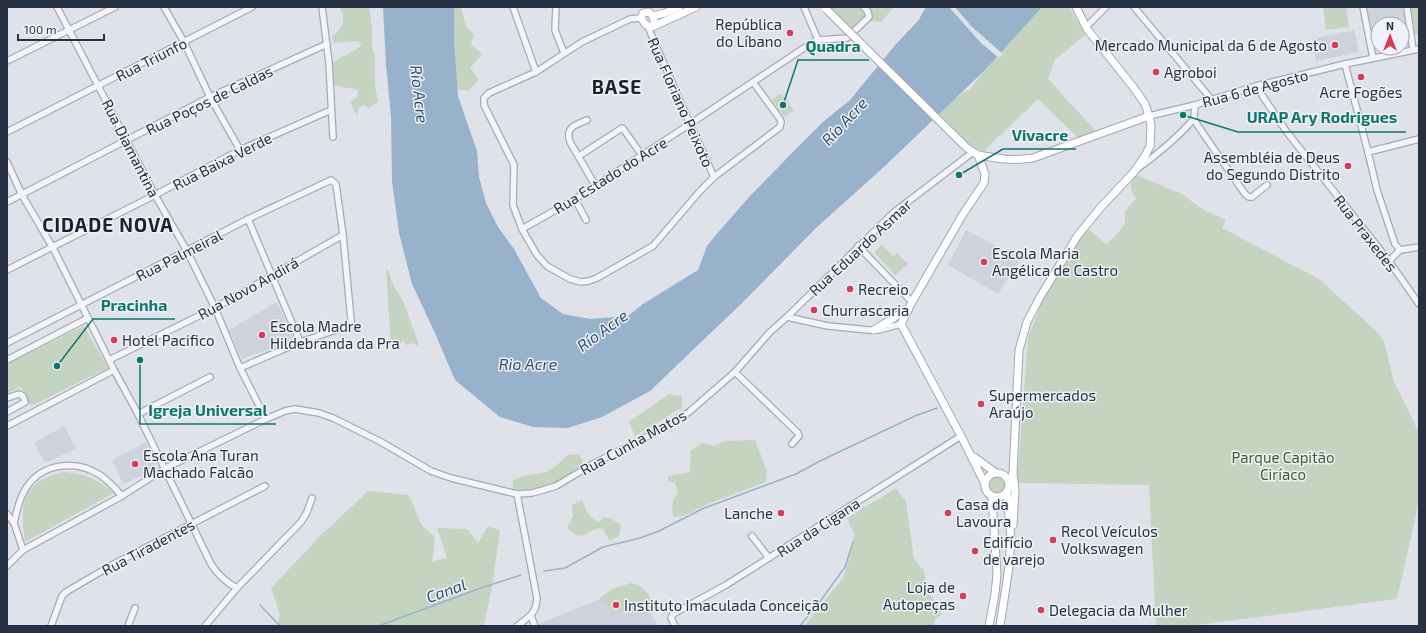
<svg xmlns="http://www.w3.org/2000/svg" width="1426" height="633" viewBox="0 0 1426 633" font-family="'Exo 2',sans-serif">
	<style>
		.built { fill: #cdd2dc }
		.green { fill: #c5d4c0 }
		.water { fill: #98b2cc }
		.pier { fill: #dfe3e9 }
		.lines { fill: none; stroke-linecap: round; stroke-linejoin: round }
		.stream { stroke: #98b2cc; stroke-width: 1.5 }
		.minor-casing { stroke: #a4aab4; stroke-width: 8 }
		.major-casing { stroke: #9ea8b6; stroke-width: 9 }
		.minor { stroke: #f2f4f7; stroke-width: 5.5 }
		.major { stroke: #fff; stroke-width: 7 }
		.major-bridge-casing { stroke: #9ea8b6; stroke-width: 9; stroke-linecap: butt }
		.major-bridge { stroke: #fff; stroke-width: 7 }
		.poi-dot { fill: #d73c55; stroke: #eff2f7; stroke-width: 1.5 }
		.labels { text-anchor: middle; dominant-baseline: central; stroke-width: 3; stroke-linejoin: round; paint-order: stroke }
		.poi-label { font-size: 15px; fill: #273142; stroke: #eff2f7; text-anchor: start }
		.street-label { font-size: 15px; fill: #273142; stroke: #eff2f7 }
		.park-label { font-size: 15px; fill: #3c5e33; stroke: #eff2f7 }
		.water-label { font-size: 16px; font-style: italic; fill: #2e5078; stroke: #eff2f7 }
		.district-label { font-size: 19px; font-weight: bold; letter-spacing: 1px; fill: #192232; stroke: #eff2f7 }
		.leader { fill: none; stroke: #0f766e; stroke-width: 1.5 }
		.callout-dot { fill: #0f766e; stroke: #eff2f7; stroke-width: 1.5 }
		.callout-label { font-size: 16px; text-anchor: middle; font-weight: bold; fill: #0f766e; stroke: #eff2f7; stroke-width: 3; stroke-linejoin: round; paint-order: stroke }
	</style>
	<rect width="100%" height="100%" fill="#dfe3e9"/>
	<!-- built -->
	<g class="built">
		<path d="M1367,7H1403L1409,43L1402,44V24H1378V48H1384L1375,50Z"/>
		<path d="M1354,30L1359,52L1316,61L1312,39Z"/>
		<path d="M966,230L1021,259L998,294L948,265Z"/>
		<path d="M277,302L294,340L242,359L229,330Z"/>
		<path d="M64,426L76,449L45,463L34,443Z"/>
		<path d="M146,442L157,468L153,471L123,484L112,460Z"/>
		<path d="M636,584L658,626H534Z"/>
	</g>
	<!-- green -->
	<g class="green">
		<path d="M334,7H369L372,26V45L375,58V84L378,102L368,108L364,105L359,107L357,116L350,102L357,97L358,90L333,85L331,64C341,56 353,53 362,45L357,41L334,43L332,37C342,28 347,21 340,8Z"/>
		<path d="M444,7H461L466,27L474,34L471,44L482,54L470,68L479,80L468,91L448,87Z"/>
		<path d="M827,7H893L882,22L872,21L851,31Z"/>
		<path d="M1041,7H1069L1085,35L1055,60L1048,79L1096,131L1078,138L1038,99L984,151L973,148L936,111L970,89L993,60Z"/>
		<path d="M1323,7H1346L1349,27L1326,30Z"/>
		<path d="M1410,7H1419V33L1415,34Z"/>
		<path d="M781,93L794,110L785,117L772,100Z"/>
		<path d="M1136,175L1182,194L1202,209L1226,220L1222,228L1319,279L1375,330L1384,341L1394,382L1419,433V493L1416,515L1397,599L1189,626H1156L1149,485L1017,483L1028,337L1051,280L1086,227L1106,244L1115,237L1125,223V211L1136,199C1130,188 1128,186 1136,175Z"/>
		<path d="M882,245L893,256L897,253L908,264L895,275L874,252Z"/>
		<path d="M386,269L389,271L391,280L395,288L403,301L418,342V346L413,343L406,345L403,341L395,347H391Z"/>
		<path d="M84,326L108,368L31,406L21,387L7,394V364Z"/>
		<path d="M669,394L682,396V408L635,436L629,422Z"/>
		<path d="M755,440L767,471L766,482L710,503L684,516L673,517C673,512 672,505 673,501C678,491 680,495 675,483L668,481V476L690,472L691,450L702,443L714,446L724,441Z"/>
		<path d="M579,454L585,466L566,478L546,488L512,492L513,480L523,476L546,472L557,465L568,455Z"/>
		<path d="M65,472C87,474 96,479 114,493L25,542C19,505 22,480 65,472Z"/>
		<circle cx="997" cy="485" r="9"/>
		<path d="M896,488L906,501L914,559L924,571L927,589L942,614L935,619L934,626H804L843,578L852,548L854,534L847,518Z"/>
		<path d="M368,491L409,495L422,526L435,537L432,562L447,558L437,528L467,529L478,543L488,526L500,530L493,581L484,626H277L280,614L271,588L320,536Z"/>
		<path d="M582,500C586,510 589,519 599,522L604,517L612,519L621,525L619,536L610,541L602,528C585,529 584,546 567,527L573,516L572,505Z"/>
		<path d="M631,583C646,586 651,597 656,611C643,615 621,614 609,607C606,605 603,601 600,598L612,589Z"/>
	</g>
	<!-- water -->
	<path class="water" d="M383,7H454V41L458,96L477,151L479,177L486,203L498,227L514,249L541,298L563,314L590,319L628,316L643,304L698,270L707,246L715,236L750,196L789,156L824,121L850,100L896,44L918,21L926,7H1042L984,71L885,166L817,227L741,304L650,391L602,417L568,428L533,427L500,417L455,380L434,331L412,284L399,233L392,181L391,117L386,65Z"/>
	<!-- pier -->
	<path class="pier" d="M949,7H955L971,26L1003,54L999,58L981,43Z"/>
	<g class="lines">
		<!-- stream -->
		<g class="stream">
			<path d="M544,571L565,568L603,547L640,538L659,531L702,509L796,474L820,461L915,416L937,408"/>
			<path d="M260,605L280,626"/>
			<path d="M378,626L484,587L521,575"/>
			<path d="M800,626L821,600L845,567L853,542"/>
		</g>
		<!-- minor casing -->
		<g class="minor-casing">
			<g id="minor">
				<path d="M57,7L155,195L187,251L215,308L240,368L266,419"/>
				<path d="M164,7L184,42L210,97L240,150"/>
				<path d="M322,7L329,63L333,137"/>
				<path d="M513,7L536,72"/>
				<path d="M556,7L555,30L564,53"/>
				<path d="M804,7L818,40"/>
				<path d="M1134,7L1212,100"/>
				<path d="M1363,7L1373,58"/>
				<path d="M1407,7L1413,50"/>
				<path d="M641,18L630,19L582,42L536,72L489,93L484,98V105L514,165L513,205L522,229L537,255L547,266L570,279L581,282L589,281L597,278L653,246L700,191L714,177L780,127L781,122L780,119L753,82"/>
				<path d="M648,27L690,124L714,177"/>
				<path d="M1086,27L1106,7"/>
				<path d="M7,61L115,7"/>
				<path d="M1345,64L1368,152L1377,190L1395,244L1400,250"/>
				<path d="M1256,86L1286,131L1389,261L1419,304"/>
				<path d="M1195,105L1194,119L1198,126L1245,194L1249,197H1252L1267,185"/>
				<path d="M1149,116L1195,105L1256,86L1345,64L1419,49"/>
				<path d="M587,120C575,125 565,127 570,142L595,185"/>
				<path d="M7,132L252,7"/>
				<path d="M1368,152L1419,139"/>
				<path d="M579,156L622,128L624,130L641,154"/>
				<path d="M7,162L22,195L53,248L114,370L138,414L211,564C218,575 225,582 237,588"/>
				<path d="M1137,169C1158,154 1177,138 1194,119"/>
				<path d="M575,199L586,220"/>
				<path d="M7,202L210,97L327,44"/>
				<path d="M248,219L300,342"/>
				<path d="M522,229L575,199L690,124L810,44L818,40L847,38L869,17L868,12L864,7"/>
				<path d="M858,246L912,302"/>
				<path d="M1389,261L1400,250L1419,247"/>
				<path d="M7,270L155,195L240,150L331,110"/>
				<path d="M787,317L828,326L869,330H879L901,324"/>
				<path d="M7,343L248,219L331,180L336,184L343,235L351,320V323L348,326L300,342L240,368"/>
				<path d="M7,360L88,318"/>
				<path d="M109,360L215,308L343,235"/>
				<path d="M735,372L798,433L799,436L792,444"/>
				<path d="M7,398L19,394L23,396L25,402L7,412"/>
				<path d="M138,414L210,377"/>
				<path d="M7,426L114,370"/>
				<path d="M517,494L537,598C536,614 529,617 517,626"/>
				<path d="M7,514L14,523L23,550"/>
				<path d="M14,523C17,511 19,498 26,488C42,463 76,459 100,475C109,481 115,488 122,496"/>
				<path d="M752,536L769,558"/>
				<path d="M7,566L23,550L122,496L164,469L266,419L285,411L295,409L319,413L333,418L381,442L431,471L451,478L517,494L532,493L543,490L556,486L593,464L658,431L689,412L735,372L770,332L787,317L893,213L973,152"/>
				<path d="M531,616L535,626"/>
				<path d="M51,626L62,596L66,592L112,565L265,486"/>
				<path d="M128,626L135,608"/>
				<path d="M205,626L237,588L301,522L307,512L312,498"/>
				<path d="M675,626L671,618L673,614L726,585L961,436"/>
			</g>
		</g>
		<!-- major casing -->
		<g class="major-casing">
			<g id="major">
				<path d="M649,12C654,16 655,20 654,26L652,27L646,25L641,18L643,13Z"/>
				<path d="M653,16L665,13L679,7"/>
				<path d="M654,26L696,7"/>
				<path d="M903,85L967,148L978,155L985,174L984,183L963,214L912,302L901,324L961,436L985,484"/>
				<path d="M978,155C1000,159 1011,161 1033,158L1149,116"/>
				<path d="M874,330L908,309"/>
				<path d="M974,457L996,473"/>
				<circle cx="997" cy="485" r="12"/>
				<path d="M1009,482L1013,473L1019,350L1027,322L1040,297L1078,235L1101,207L1134,172L1146,154L1150,146L1151,126L1149,116L1145,104L1134,88L1087,29L1076,7"/>
				<path d="M1013,525L1015,490L1013,474"/>
				<path d="M989,626L995,594L997,574L992,497"/>
				<path d="M1000,626L1009,567L1011,539L1007,492"/>
			</g>
		</g>
		<!-- minor -->
		<use href="#minor" class="minor"/>
		<!-- major -->
		<use href="#major" class="major"/>
		<!-- major-bridge casing -->
		<g class="major-bridge-casing">
			<path id="major-bridge" d="M826,9L903,85"/>
		</g>
		<!-- major-bridge -->
		<use href="#major-bridge" class="major-bridge"/>
	</g>
	<!-- markers -->
	<g class="poi-dot">
		<circle cx="790" cy="33" r="4"/>
		<circle cx="1335" cy="45" r="4"/>
		<circle cx="1156" cy="72" r="4"/>
		<circle cx="1361" cy="77" r="4"/>
		<circle cx="1348" cy="166" r="4"/>
		<circle cx="984" cy="262" r="4"/>
		<circle cx="850" cy="289" r="4"/>
		<circle cx="814" cy="310" r="4"/>
		<circle cx="262" cy="335" r="4"/>
		<circle cx="114" cy="340" r="4"/>
		<circle cx="981" cy="404" r="4"/>
		<circle cx="135" cy="464" r="4"/>
		<circle cx="781" cy="513" r="4"/>
		<circle cx="948" cy="513" r="4"/>
		<circle cx="1053" cy="540" r="4"/>
		<circle cx="975" cy="551" r="4"/>
		<circle cx="963" cy="596" r="4"/>
		<circle cx="616" cy="605" r="4"/>
		<circle cx="1041" cy="610" r="4"/>
	</g>
	<g class="labels">
		<!-- poi labels -->
		<g class="poi-label">
			<text x="782" y="24" text-anchor="end">República<tspan x="782" dy="17">do Líbano</tspan></text>
			<text x="1327" y="45" text-anchor="end">Mercado Municipal da 6 de Agosto</text>
			<text x="1164" y="72">Agroboi</text>
			<text x="1361" y="92" text-anchor="middle">Acre Fogões</text>
			<text x="1340" y="157" text-anchor="end">Assembléia de Deus<tspan x="1340" dy="17">do Segundo Distrito</tspan></text>
			<text x="992" y="253">Escola Maria<tspan x="992" dy="17">Angélica de Castro</tspan></text>
			<text x="858" y="289">Recreio</text>
			<text x="822" y="310">Churrascaria</text>
			<text x="270" y="326">Escola Madre<tspan x="270" dy="17">Hildebranda da Pra</tspan></text>
			<text x="122" y="340">Hotel Pacifico</text>
			<text x="989" y="395">Supermercados<tspan x="989" dy="17">Araújo</tspan></text>
			<text x="143" y="455">Escola Ana Turan<tspan x="143" dy="17">Machado Falcão</tspan></text>
			<text x="956" y="504">Casa da<tspan x="956" dy="17">Lavoura</tspan></text>
			<text x="773" y="513" text-anchor="end">Lanche</text>
			<text x="1061" y="531">Recol Veículos<tspan x="1061" dy="17">Volkswagen</tspan></text>
			<text x="983" y="542">Edifício<tspan x="983" dy="17">de varejo</tspan></text>
			<text x="955" y="587" text-anchor="end">Loja de<tspan x="955" dy="17">Autopeças</tspan></text>
			<text x="624" y="605">Instituto Imaculada Conceição</text>
			<text x="1049" y="610">Delegacia da Mulher</text>
		</g>
		<!-- street labels -->
		<g class="street-label">
			<text transform="translate(151 59) rotate(-27)">Rua Triunfo</text>
			<text transform="translate(1255 88) rotate(-15)">Rua 6 de Agosto</text>
			<text transform="translate(209 100) rotate(-26)">Rua Poços de Caldas</text>
			<text transform="translate(681 102) rotate(66)">Rua Floriano Peixoto</text>
			<text transform="translate(131 148) rotate(63)">Rua Diamantina</text>
			<text transform="translate(222 161) rotate(-27)">Rua Baixa Verde</text>
			<text transform="translate(610 175) rotate(-32)">Rua Estado do Acre</text>
			<text transform="translate(1366 233) rotate(52)">Rua Praxedes</text>
			<text transform="translate(860 247) rotate(-43)">Rua Eduardo Asmar</text>
			<text transform="translate(179 255) rotate(-27)">Rua Palmeiral</text>
			<text transform="translate(248 288) rotate(-29)">Rua Novo Andirá</text>
			<text transform="translate(633 442) rotate(-29)">Rua Cunha Matos</text>
			<text transform="translate(818 527) rotate(-33)">Rua da Cigana</text>
			<text transform="translate(148 547) rotate(-28)">Rua Tiradentes</text>
		</g>
		<!-- park labels -->
		<g class="park-label">
			<text x="1283" y="457">Parque Capitão<tspan x="1283" dy="17">Ciríaco</tspan></text>
		</g>
		<!-- water labels -->
		<g class="water-label">
			<text transform="translate(420 94) rotate(83)">Río Acre</text>
			<text transform="translate(844 121) rotate(-47)">Río Acre</text>
			<text transform="translate(602 330) rotate(-36)">Río Acre</text>
			<text x="528" y="363">Rio Acre</text>
			<text transform="translate(446 590) rotate(-20)">Canal</text>
		</g>
		<!-- district labels -->
		<g class="district-label">
			<text x="617" y="86">BASE</text>
			<text x="108" y="224">CIDADE NOVA</text>
		</g>
	</g>
	<!-- callouts -->
	<path class="leader" d="M783 105L798 60H869M1183 115L1238 132H1406M959 175L1003 149H1076M57 366L93 319H175M140 360L140 424H276"/>
	<g class="callout-dot">
		<circle cx="783" cy="105" r="4"/>
		<circle cx="1183" cy="115" r="4"/>
		<circle cx="959" cy="175" r="4"/>
		<circle cx="57" cy="366" r="4"/>
		<circle cx="140" cy="360" r="4"/>
	</g>
	<g class="callout-label">
		<text x="833" y="52">Quadra</text>
		<text x="1322" y="123">URAP Ary Rodrigues</text>
		<text x="1040" y="141">Vivacre</text>
		<text x="134" y="311">Pracinha</text>
		<text x="208" y="416">Igreja Universal</text>
	</g>
	<!-- border -->
	<rect width="1426" height="633" fill="none" stroke="#273142" stroke-width="16"/>
	<!-- north arrow -->
	<g transform="translate(1390 36)"><circle r="19" fill="#eff2f7" stroke="#9fa5af"/>
	<path d="M0-3L7 15L0 10L-7 15Z" fill="#d73c55"/>
	<text y="-6" font-size="11" font-weight="bold" text-anchor="middle" fill="#273142">N</text>
	</g>
	<!-- scale -->
	<path d="M18 34v6h86v-6" fill="none" stroke="#273142" stroke-width="2"/>
	<text x="24" y="34" font-size="12" fill="#273142" stroke="#eff2f7" stroke-width="3" paint-order="stroke">100 m</text>
</svg>
